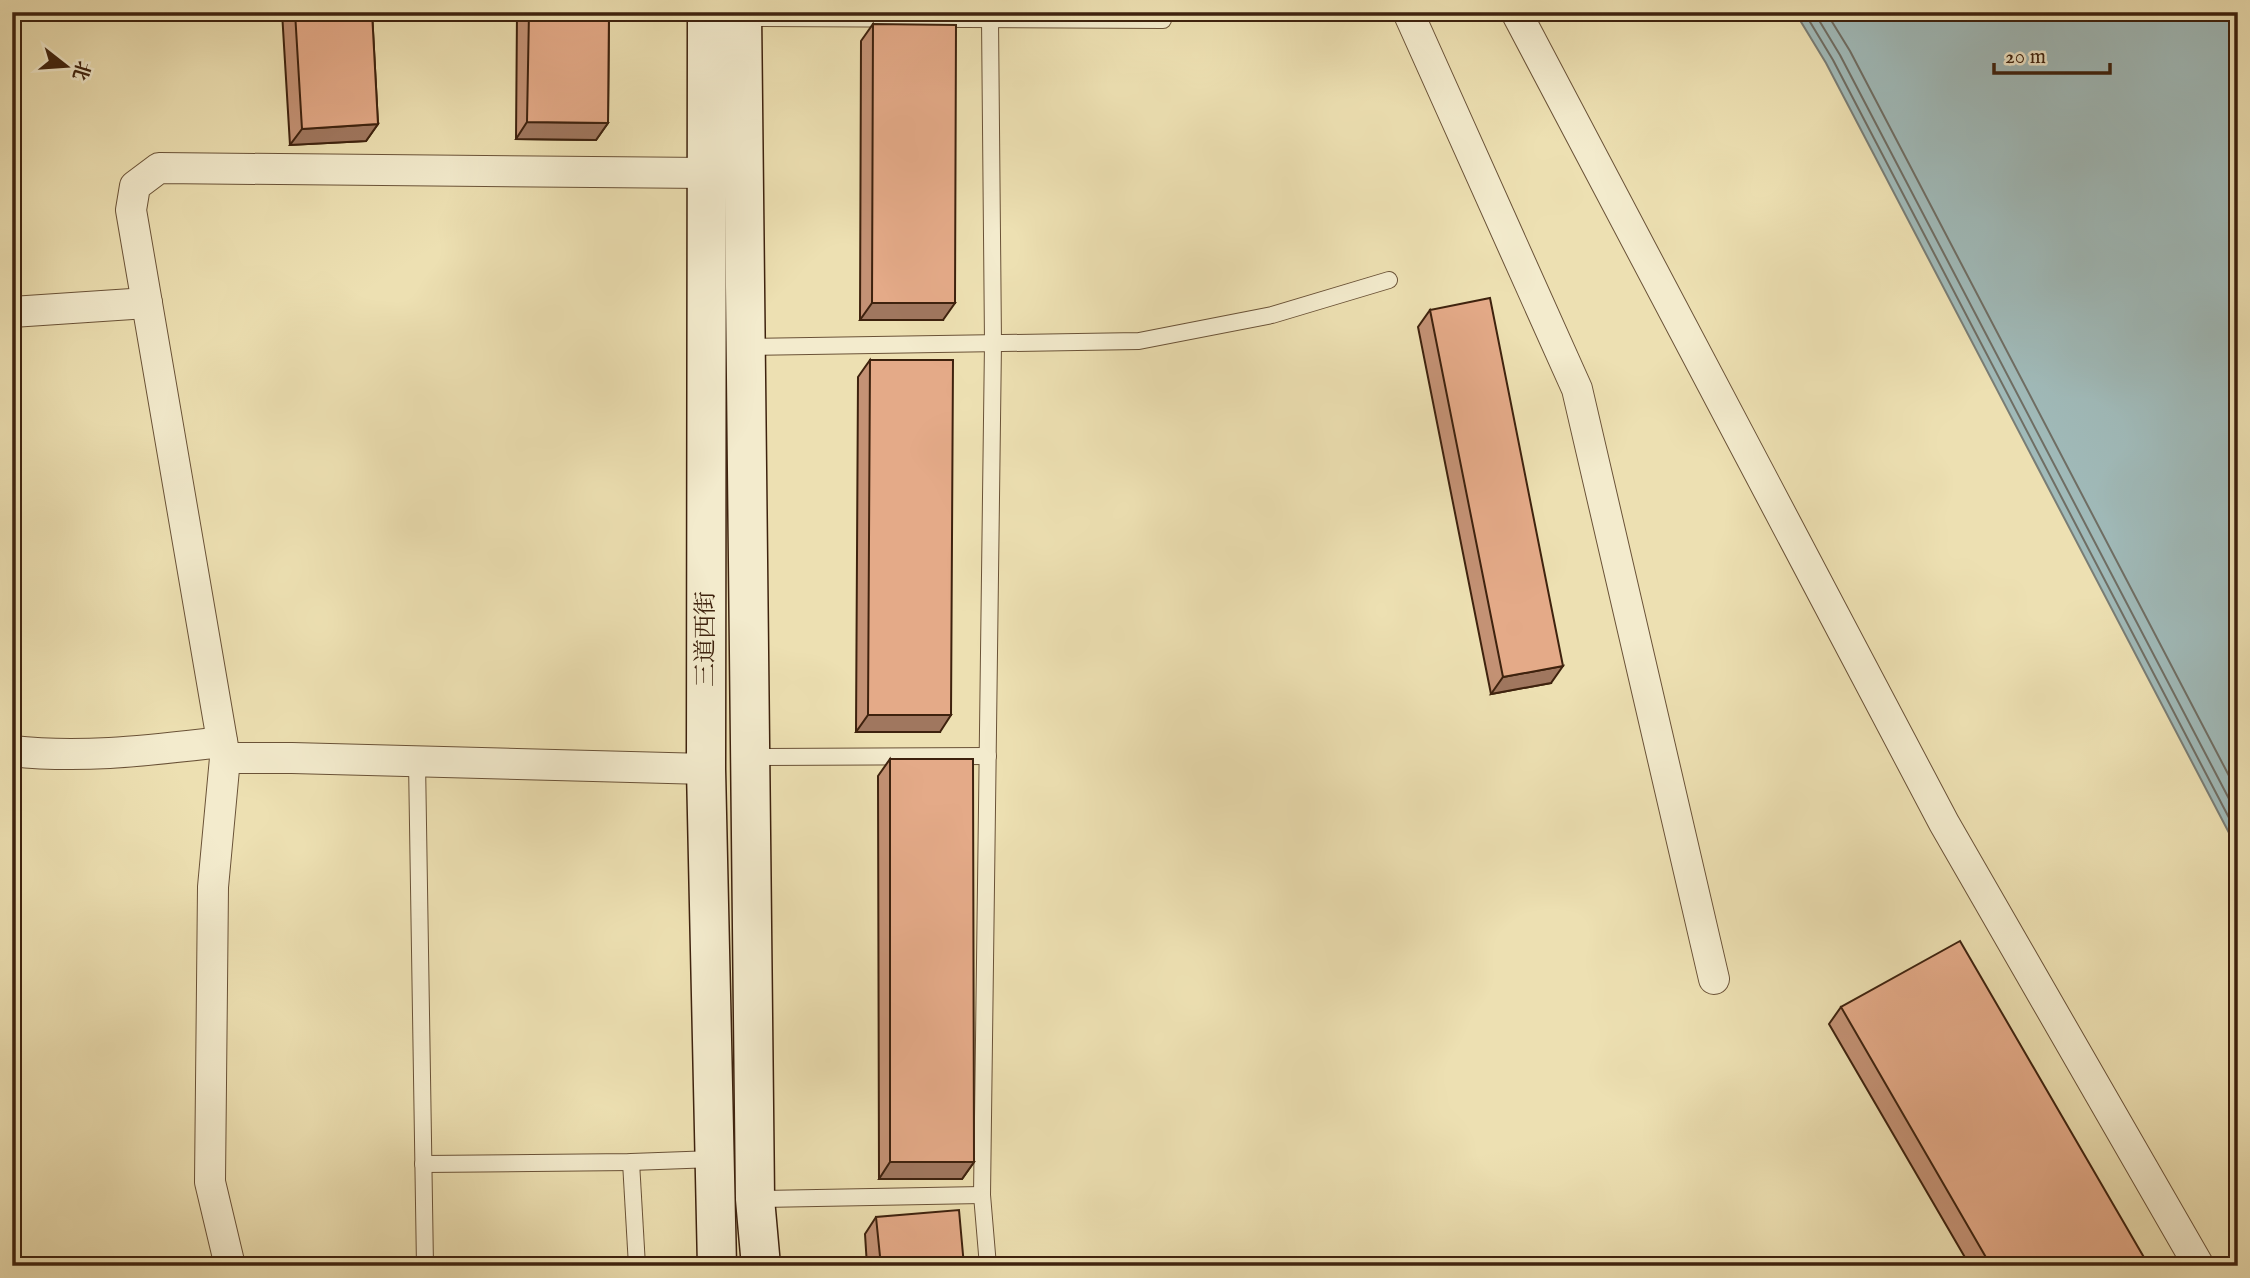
<svg xmlns="http://www.w3.org/2000/svg" width="2250" height="1278" viewBox="0 0 2250 1278" font-family="'IM FELL English','Noto Serif SC',serif">
	<style>
		.water { fill: #a0bab9; stroke: #797d75; stroke-width: 2 }
		.lines { fill: none; stroke-linecap: round; stroke-linejoin: round }
		.shore { stroke: #6f6e64; stroke-width: 2 }
		.service-casing { stroke: #6a5237; stroke-width: 18 }
		.minor-casing { stroke: #6a5237; stroke-width: 32 }
		.secondary-casing { stroke: #3e220e; stroke-width: 41 }
		.service { stroke: #f3ebcd; stroke-width: 16 }
		.minor { stroke: #f3ebcd; stroke-width: 30 }
		.secondary { stroke: #f3ebcd; stroke-width: 38 }
		.wall { fill: #c49275; stroke: #3e220e; stroke-width: 2 }
		.shaded-wall { fill: #a0775f; stroke: #3e220e; stroke-width: 2 }
		.building { fill: #e4aa88; stroke: #3e220e; stroke-width: 2 }
		.labels { text-anchor: middle; dominant-baseline: central; stroke-width: 5; stroke-linejoin: round; paint-order: stroke }
		.street-label { font-size: 24px; fill: #3e220e; stroke: #f3ebcd }
	</style>
	<rect width="100%" height="100%" fill="#ede0b2"/>
	<filter id="stains"><feTurbulence type="fractalNoise" baseFrequency=".00286" numOctaves="4"/><feColorMatrix values="0 0 0 0 .2 0 0 0 0 .09 0 0 0 0 .02 0 0 0 .5 -.17"/></filter>
	<radialGradient id="worn" r=".72"><stop offset=".6" stop-color="#630" stop-opacity="0"/><stop offset="1" stop-color="#630" stop-opacity=".3"/></radialGradient>
	<!-- water -->
	<path class="water" d="M1795,12H2238V850L1826,63Z"/>
	<g class="lines">
		<!-- shore -->
		<g class="shore">
			<path d="M1804,12L1833,60L2238,835"/>
			<path d="M1814,12L1840,55L2238,816"/>
			<path d="M1826,12L1850,51L2238,793"/>
		</g>
		<!-- service casing -->
		<g class="service-casing">
			<g id="service">
				<path d="M743,18L1163,20"/>
				<path d="M746,347L1139,341L1272,315L1389,280"/>
				<path d="M750,757L988,756"/>
				<path d="M417,761L425,1266"/>
				<path d="M631,1162L637,1266"/>
				<path d="M423,1164L631,1162L714,1159"/>
				<path d="M755,1199L982,1195"/>
				<path d="M988,1266L982,1195L993,343L990,19"/>
			</g>
		</g>
		<!-- minor casing -->
		<g class="minor-casing">
			<g id="minor">
				<path d="M1408,12L1577,389L1714,979"/>
				<path d="M1516,12L1944,823L2199,1266"/>
				<path d="M12,312L147,303"/>
				<path d="M12,751C84,759 151,750 222,742"/>
				<path d="M225,758H292L706,769"/>
				<path d="M230,1266L210,1182L213,887L225,758L131,210L135,186L159,168L706,173"/>
			</g>
		</g>
		<!-- secondary casing -->
		<g class="secondary-casing">
			<g id="secondary">
				<path d="M707,12L706,769L717,1266"/>
				<path d="M742,12L755,1199L761,1266"/>
			</g>
		</g>
		<!-- service -->
		<use href="#service" class="service"/>
		<!-- minor -->
		<use href="#minor" class="minor"/>
		<!-- secondary -->
		<use href="#secondary" class="secondary"/>
	</g>
	<!-- wall -->
	<g class="wall">
		<path d="M282,12H372L378,124L366,141L290,145Z"/>
		<path d="M517,12H609L608,123L596,140L516,139Z"/>
		<path d="M873,24L943,320H860L861,41Z"/>
		<path d="M1430,310L1551,683L1491,694L1418,327Z"/>
		<path d="M870,360L940,732H856L858,377Z"/>
		<path d="M890,759L974,1162L962,1179H879L878,776Z"/>
		<path d="M1841,1007L2149,1266H1970L1829,1024Z"/>
		<path d="M876,1217L964,1266H867L865,1234Z"/>
	</g>
	<!-- shaded-wall -->
	<g class="shaded-wall">
		<path d="M527,122L608,123L596,140L516,139Z"/>
		<path d="M378,124L366,141L290,145L302,129Z"/>
		<path d="M872,303H955L943,320H860Z"/>
		<path d="M1563,666L1551,683L1491,694L1503,677Z"/>
		<path d="M868,715H951L940,732H856Z"/>
		<path d="M890,1162H974L962,1179H879Z"/>
	</g>
	<!-- building -->
	<g class="building">
		<path d="M295,12H372L378,124L302,129Z"/>
		<path d="M529,12H609L608,123L527,122Z"/>
		<path d="M873,24L956,25L955,303H872Z"/>
		<path d="M1490,298L1563,666L1503,677L1430,310Z"/>
		<path d="M870,360H953L951,715H868Z"/>
		<path d="M890,759H973L974,1162H890Z"/>
		<path d="M1960,941L2149,1266H1991L1841,1007Z"/>
		<path d="M959,1210L964,1266H881L876,1217Z"/>
	</g>
	<g class="labels">
		<!-- street labels -->
		<g class="street-label">
			<text transform="translate(706 639) rotate(-90)">三道西街</text>
		</g>
	</g>
	<!-- margin -->
	<rect width="2250" height="1278" fill="none" stroke="#ede0b2" stroke-width="42"/>
	<rect x="14" y="14" width="2222" height="1250" fill="none" stroke="#3e220e" stroke-width="3.5"/>
	<rect x="21" y="21" width="2208" height="1236" fill="none" stroke="#3e220e" stroke-width="2"/>
	<!-- north arrow -->
	<g transform="translate(66 66) rotate(107)" stroke="#f3ebcd" stroke-width="5" paint-order="stroke">
	<path d="M0-5L12 26L0 18L-12 26Z" fill="#3e220e"/>
	<text y="-10" font-size="19" font-weight="bold" text-anchor="middle" fill="#3e220e">北</text>
	</g>
	<!-- scale -->
	<path d="M1994 63v10h116v-10" fill="none" stroke="#3e220e" stroke-width="3.5"/>
	<text x="2005" y="63" font-size="21" fill="#3e220e" stroke="#f3ebcd" stroke-width="5" paint-order="stroke">20 m</text>
	<rect width="100%" height="100%" filter="url(#stains)"/>
	<rect width="100%" height="100%" fill="url(#worn)"/>
</svg>
